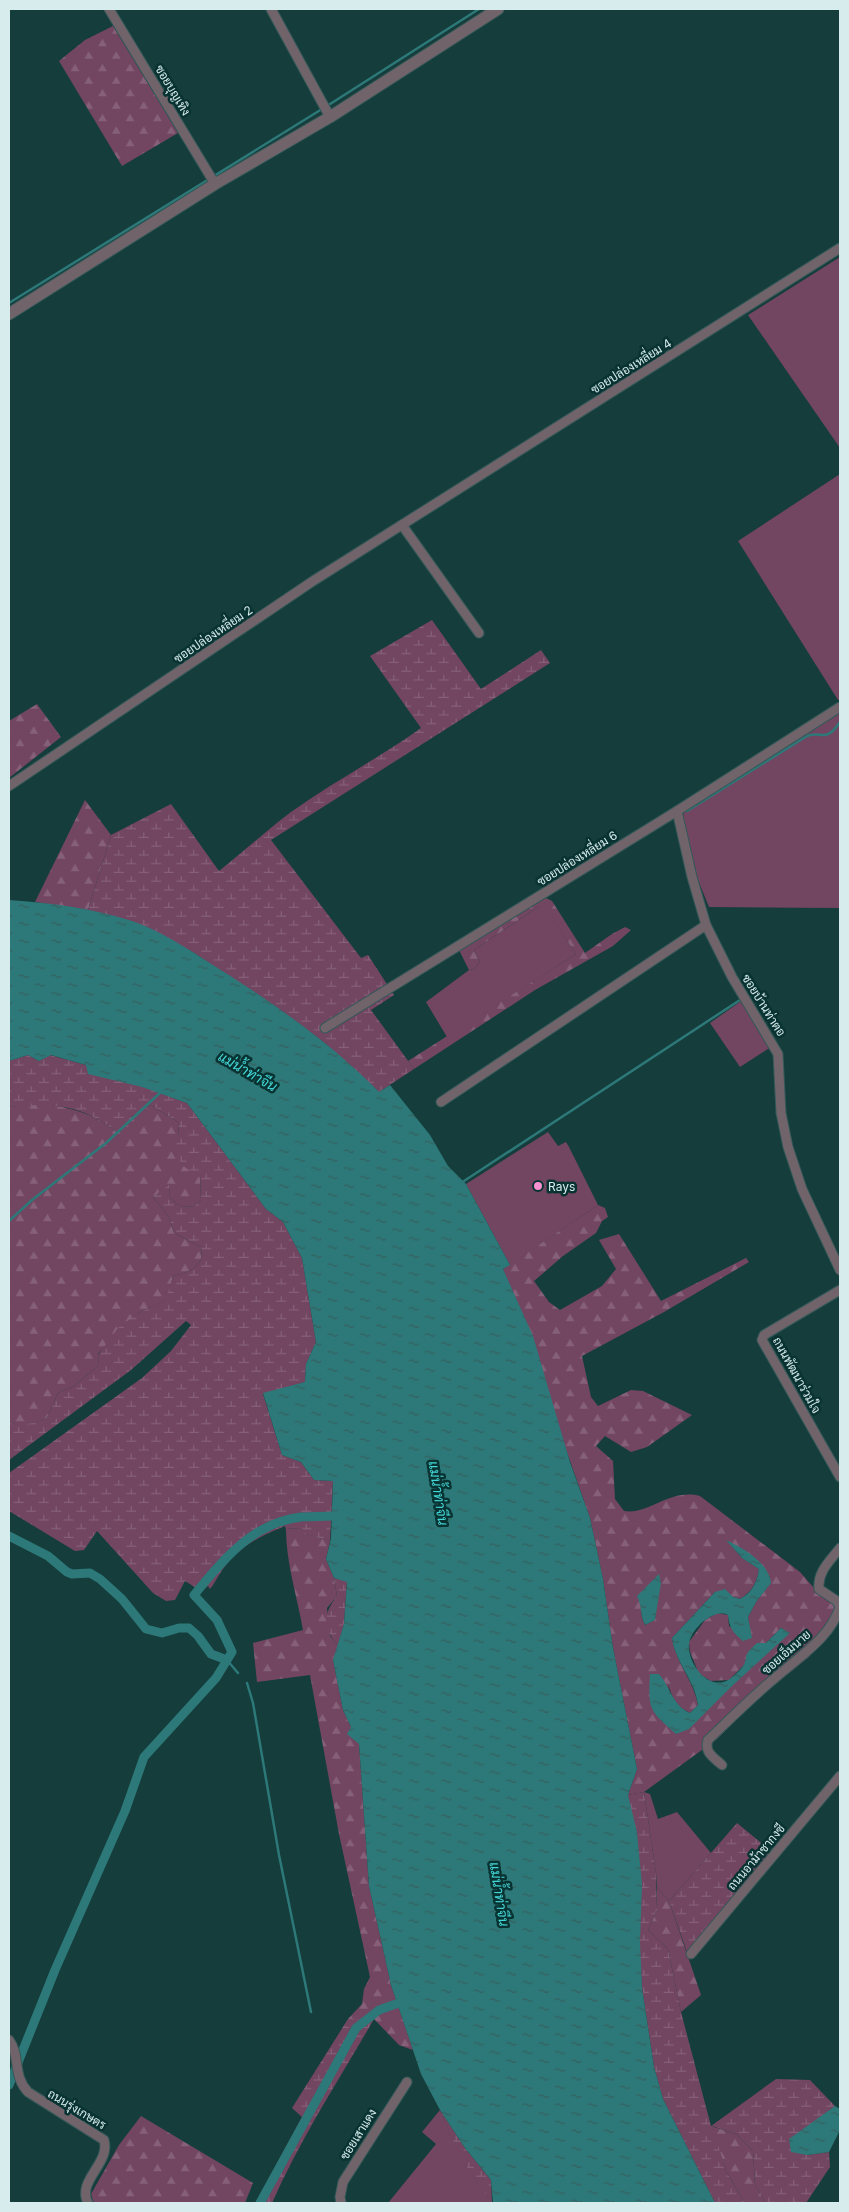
<svg xmlns="http://www.w3.org/2000/svg" width="849" height="2212" viewBox="0 0 849 2212" font-family="Inter,Sarabun,sans-serif">
	<style>
		.green { fill: #724561 }
		.forest { fill: url(#forest-firs); fill-rule: evenodd }
		.wetland { fill: url(#wetland-marsh) }
		.water { fill: url(#water-ripples) }
		.lines { fill: none; stroke-linecap: round; stroke-linejoin: round }
		.stream { stroke: #2d7878; stroke-width: 2.5 }
		.canal { stroke: #2d7878; stroke-width: 9 }
		.minor-casing { stroke: #345958; stroke-width: 11 }
		.tertiary-casing { stroke: #345958; stroke-width: 13 }
		.minor { stroke: #70636a; stroke-width: 9 }
		.tertiary { stroke: #70636a; stroke-width: 11 }
		.poi-dot { fill: #f690d0; stroke: #093232; stroke-width: 2 }
		.labels { text-anchor: middle; dominant-baseline: central; stroke-width: 5; stroke-linejoin: round; paint-order: stroke }
		.street-label { font-size: 12px; fill: #d7ecec; stroke: #093232 }
		.poi-label { font-size: 12px; fill: #d7ecec; stroke: #093232; text-anchor: start }
		.water-label { font-size: 14px; font-style: italic; fill: #44d7d7; stroke: #093232 }
	</style>
	<defs>
		<pattern id="forest-firs" width="22" height="20" patternUnits="userSpaceOnUse" patternTransform="scale(1.25)"><rect width="22" height="20" fill="#724561"/><path d="M5 1l3.5 6h-7zM16 11l3.5 6h-7z" fill="#856078"/></pattern>
		<pattern id="wetland-marsh" width="20" height="14" patternUnits="userSpaceOnUse" patternTransform="scale(1.25)"><rect width="20" height="14" fill="#724561"/><path d="M1 5h8M5 5V1M11 12h8M15 12V8" fill="none" stroke="#856078"/></pattern>
		<pattern id="water-ripples" width="26" height="14" patternUnits="userSpaceOnUse" patternTransform="scale(1.25)"><rect width="26" height="14" fill="#2d7878"/><path d="M2 4q2-2 4 0t4 0M15 11q2-2 4 0t4 0" fill="none" stroke="#366060"/></pattern>
	</defs>
	<rect width="100%" height="100%" fill="#153d3c"/>
	<!-- green -->
	<g class="green">
		<path d="M840,257V448L748,315Z"/>
		<path d="M840,474V699L838,700L738,541Z"/>
		<path d="M840,711V908L709,907L698,880L684,822L683,812Z"/>
		<path d="M544,905L576,954L447,1037L426,1002L469,970L474,969L480,962L474,950L538,907Z"/>
		<path d="M744,999L771,1047L740,1067L710,1023Z"/>
		<path d="M548,1132L558,1146L566,1142L569,1147L598,1205L510,1265L466,1184Z"/>
		<path d="M644,1792L650,1794L658,1819L677,1812L711,1853L669,1901L657,1887L656,1873Z"/>
		<path d="M440,2110C454,2144 469,2175 493,2203H388L436,2144L422,2132Z"/>
	</g>
	<!-- forest -->
	<g class="forest">
		<path d="M113,26L178,133L122,166L59,61L85,40Z"/>
		<path d="M37,704L61,737L9,778V721Z"/>
		<path d="M85,800L111,835L88,910L35,902Z"/>
		<path d="M544,897L552,901L585,953L612,934L625,927L631,930L613,946L535,990L414,1069L408,1061L576,954L544,906L538,907L474,950L480,962L474,969L469,970L459,950Z"/>
		<path d="M39,1103C71,1108 92,1112 118,1133L129,1118L151,1105L178,1122L179,1136L200,1174L201,1200L194,1206L181,1207L170,1198L169,1186L153,1197L169,1217L174,1233L201,1247C205,1267 190,1272 173,1276L167,1300L138,1313L98,1354L99,1365L74,1386L58,1393L47,1418C34,1424 22,1427 9,1422V1107Z"/>
		<path d="M598,1205L605,1208L608,1217L602,1221L596,1233L563,1256L534,1281L549,1302L560,1310L602,1286L616,1269L599,1240L619,1234L661,1301L746,1258L749,1262L664,1312L582,1356L591,1397L598,1406L631,1390L643,1391L692,1415L647,1447L631,1452L605,1436L596,1446L613,1461L615,1499L624,1511C650,1515 669,1488 700,1496L800,1572L820,1595L840,1604V1612L809,1657L756,1700L717,1739L644,1792L628,1795L637,1769L613,1648L603,1579L590,1518L503,1269ZM727,1541L770,1577V1583L756,1602L748,1617L751,1638L729,1626L728,1615L717,1613L705,1620L689,1642L690,1652L699,1674L711,1681L729,1680L745,1664L747,1654L766,1643L781,1628L789,1633L676,1734L668,1684C672,1698 677,1707 690,1713L698,1705C694,1681 675,1661 672,1638L715,1592L740,1599C753,1591 757,1582 759,1569L742,1558ZM659,1575L655,1620L645,1625C635,1608 647,1587 659,1575Z"/>
		<path d="M302,1528L307,1534L330,1541L326,1559L334,1578L337,1596L327,1608L330,1636L338,1645L333,1660L343,1710L359,1744L369,1886L391,1985L413,2050L399,2045L374,2019H348L362,2004L364,1989L370,1977L339,1834L310,1675L257,1682L253,1643L303,1630C297,1596 286,1563 286,1529Z"/>
		<path d="M657,1887L669,1901L701,1995L681,2012L668,1949L648,1930L657,1910Z"/>
		<path d="M141,2116L253,2183L245,2203H94L91,2194L119,2145Z"/>
		<path d="M711,2126L736,2134L753,2151L755,2185L766,2203H745L726,2171Z"/>
	</g>
	<!-- wetland -->
	<g class="wetland">
		<path d="M432,620L481,689L541,650L550,663L271,840L361,958L368,955L394,995L371,1010L414,1069L379,1092L326,1044L282,1011L191,951L88,910L111,835L171,804L219,871C243,852 266,831 291,812C333,782 379,758 421,728L370,656Z"/>
		<path d="M28,1055L39,1061L50,1055L86,1065L187,1103L266,1209L283,1222L302,1258L316,1342L306,1364L305,1382L263,1394L282,1455L301,1462L314,1480L333,1481L330,1541L306,1534L302,1528L286,1529L285,1526C257,1537 235,1549 219,1575C216,1580 214,1584 210,1589L208,1586L201,1591L185,1581L175,1600L166,1601L153,1593L97,1531L84,1550L75,1551L9,1511V1473L142,1378L171,1351L191,1325L186,1321L131,1370L9,1460V1422C22,1426 34,1424 47,1418L58,1393L74,1386L99,1365L98,1355L118,1328L138,1313L166,1300L173,1276C190,1272 205,1267 201,1247L174,1233L169,1217L153,1197L169,1185L170,1198L181,1207L194,1206L201,1200L200,1174C182,1169 181,1164 175,1147L179,1136L178,1122L151,1105L129,1118L128,1132L118,1133C83,1105 52,1102 9,1107V1061Z"/>
		<path d="M334,1578L347,1581L344,1624L338,1645C322,1628 323,1614 337,1596Z"/>
		<path d="M644,1792L656,1873L657,1910L648,1930L668,1949L681,2012L711,2126L776,2079L810,2080L835,2106L814,2122L807,2155L829,2152L830,2167L806,2203H766L755,2185L753,2151L736,2134L712,2126L726,2171L745,2203H715L663,2099L654,2067L642,1988L628,1795Z"/>
		<path d="M737,1823L771,1851L687,1952L669,1901Z"/>
		<path d="M348,2019H374C339,2080 300,2139 272,2203H256L302,2117L292,2108Z"/>
		<path d="M440,2110L465,2148L491,2180L492,2202C468,2174 453,2144 440,2110Z"/>
	</g>
	<!-- water -->
	<g class="water">
		<path d="M9,900C51,903 92,908 132,921C161,931 188,949 213,965C272,1002 330,1042 379,1092L390,1085L430,1135L448,1166L466,1184L510,1265L503,1269L533,1336L570,1462L590,1518L603,1579L613,1648L637,1769L628,1795L637,1832L642,1885L640,1942L642,1988L654,2067L663,2099L715,2203H493L491,2180L465,2148L440,2110L421,2074L391,1985L369,1886L359,1744L347,1734L351,1727L343,1710L333,1660L344,1624L347,1582L334,1578L326,1559L331,1538L333,1481L314,1480L301,1462L282,1455L263,1393L305,1382L306,1364L316,1342L302,1258L283,1222L266,1209L187,1103L142,1087L88,1074L86,1065L51,1055L39,1061L28,1055L9,1061Z"/>
		<path d="M726,1540C743,1548 769,1563 771,1583L756,1602L748,1617L752,1638L743,1641C733,1633 729,1627 728,1615C713,1608 691,1629 689,1644C687,1663 709,1693 730,1679C735,1675 744,1667 745,1662C746,1659 746,1656 747,1654C749,1650 754,1646 757,1643H766L781,1628L790,1633L732,1686L689,1729L676,1734C649,1710 648,1710 650,1674H659C671,1688 672,1705 690,1713L698,1705C695,1680 675,1662 672,1638L715,1592L725,1589L733,1597L740,1599C753,1592 757,1582 759,1569L742,1558Z"/>
		<path d="M659,1574L661,1583L655,1620L645,1625C640,1616 642,1605 637,1596Z"/>
		<path d="M835,2106L840,2109V2130L829,2152L807,2155L791,2152L789,2139Z"/>
	</g>
	<g class="lines">
		<!-- stream -->
		<g class="stream">
			<path d="M327,106L479,9"/>
			<path d="M9,303L322,109"/>
			<path d="M687,811L807,736C822,730 825,744 840,722"/>
			<path d="M461,1183L740,1000"/>
			<path d="M9,1221L32,1200L106,1143L162,1091"/>
			<path d="M227,1660L238,1673"/>
			<path d="M247,1683L253,1703L279,1855L311,2012"/>
		</g>
		<!-- canal -->
		<g class="canal">
			<path d="M9,1536L48,1556L67,1572L72,1574L90,1573L100,1579L122,1599L146,1629L162,1633L179,1628H189L198,1636L211,1654L227,1660"/>
			<path d="M9,2085L55,1970L125,1811L144,1757L216,1678L232,1652L217,1620L194,1595C223,1560 252,1523 301,1517C315,1516 329,1517 343,1515"/>
			<path d="M260,2203L356,2028L379,2010L407,2000"/>
		</g>
		<!-- minor casing -->
		<g class="minor-casing">
			<g id="minor">
				<path d="M109,9L215,184"/>
				<path d="M271,9L330,117"/>
				<path d="M402,525L479,633"/>
				<path d="M9,786L313,581L840,248"/>
				<path d="M677,811L692,877L706,925L732,977L778,1054L781,1113L788,1147L802,1189L840,1270"/>
				<path d="M325,1028L677,811L840,707"/>
				<path d="M441,1102L706,925"/>
				<path d="M840,1290L764,1335L762,1340L840,1477"/>
				<path d="M722,1765C713,1757 704,1752 708,1740C730,1719 752,1697 776,1677C800,1656 830,1638 840,1607L837,1601L819,1589C817,1572 830,1561 840,1548"/>
				<path d="M691,1954L840,1776"/>
				<path d="M9,2040C21,2056 12,2075 28,2092L104,2140C111,2163 76,2181 88,2203"/>
				<path d="M341,2203L340,2197L343,2182L407,2082"/>
			</g>
		</g>
		<!-- tertiary casing -->
		<g class="tertiary-casing">
			<path id="tertiary" d="M9,314L215,184L330,117L498,9"/>
		</g>
		<!-- minor -->
		<use href="#minor" class="minor"/>
		<!-- tertiary -->
		<use href="#tertiary" class="tertiary"/>
	</g>
	<!-- markers -->
	<circle class="poi-dot" cx="538" cy="1186" r="5"/>
	<g class="labels">
		<!-- street labels -->
		<g class="street-label">
			<text transform="translate(173 90) rotate(59)">ซอยบุญเทิง</text>
			<text transform="translate(631 366) rotate(-32)">ซอยปล่องเหลี่ยม 4</text>
			<text transform="translate(213 634) rotate(-34)">ซอยปล่องเหลี่ยม 2</text>
			<text transform="translate(577 858) rotate(-32)">ซอยปล่องเหลี่ยม 6</text>
			<text transform="translate(764 1005) rotate(58)">ซอยบ้านท่าตอ</text>
			<text transform="translate(797 1375) rotate(61)">ถนนพัฒนาร่วมใจ</text>
			<text transform="translate(786 1652) rotate(-41)">ซอยเอ็มนาย</text>
			<text transform="translate(756 1857) rotate(-50)">ถนนอาม้าซากงซี</text>
			<text transform="translate(77 2109) rotate(31)">ถนนรุ่งเกษตร</text>
			<text transform="translate(358 2134) rotate(-58)">ซอยเสาแดง</text>
		</g>
		<!-- poi labels -->
		<g class="poi-label">
			<text x="548" y="1186">Rays</text>
		</g>
		<!-- water labels -->
		<g class="water-label">
			<text transform="translate(248 1071) rotate(30)">แม่น้ำท่าจีน</text>
			<text transform="translate(439 1493) rotate(81)">แม่น้ำท่าจีน</text>
			<text transform="translate(500 1894) rotate(81)">แม่น้ำท่าจีน</text>
		</g>
	</g>
	<!-- border -->
	<rect width="849" height="2212" fill="none" stroke="#d7ecec" stroke-width="20"/>
</svg>
